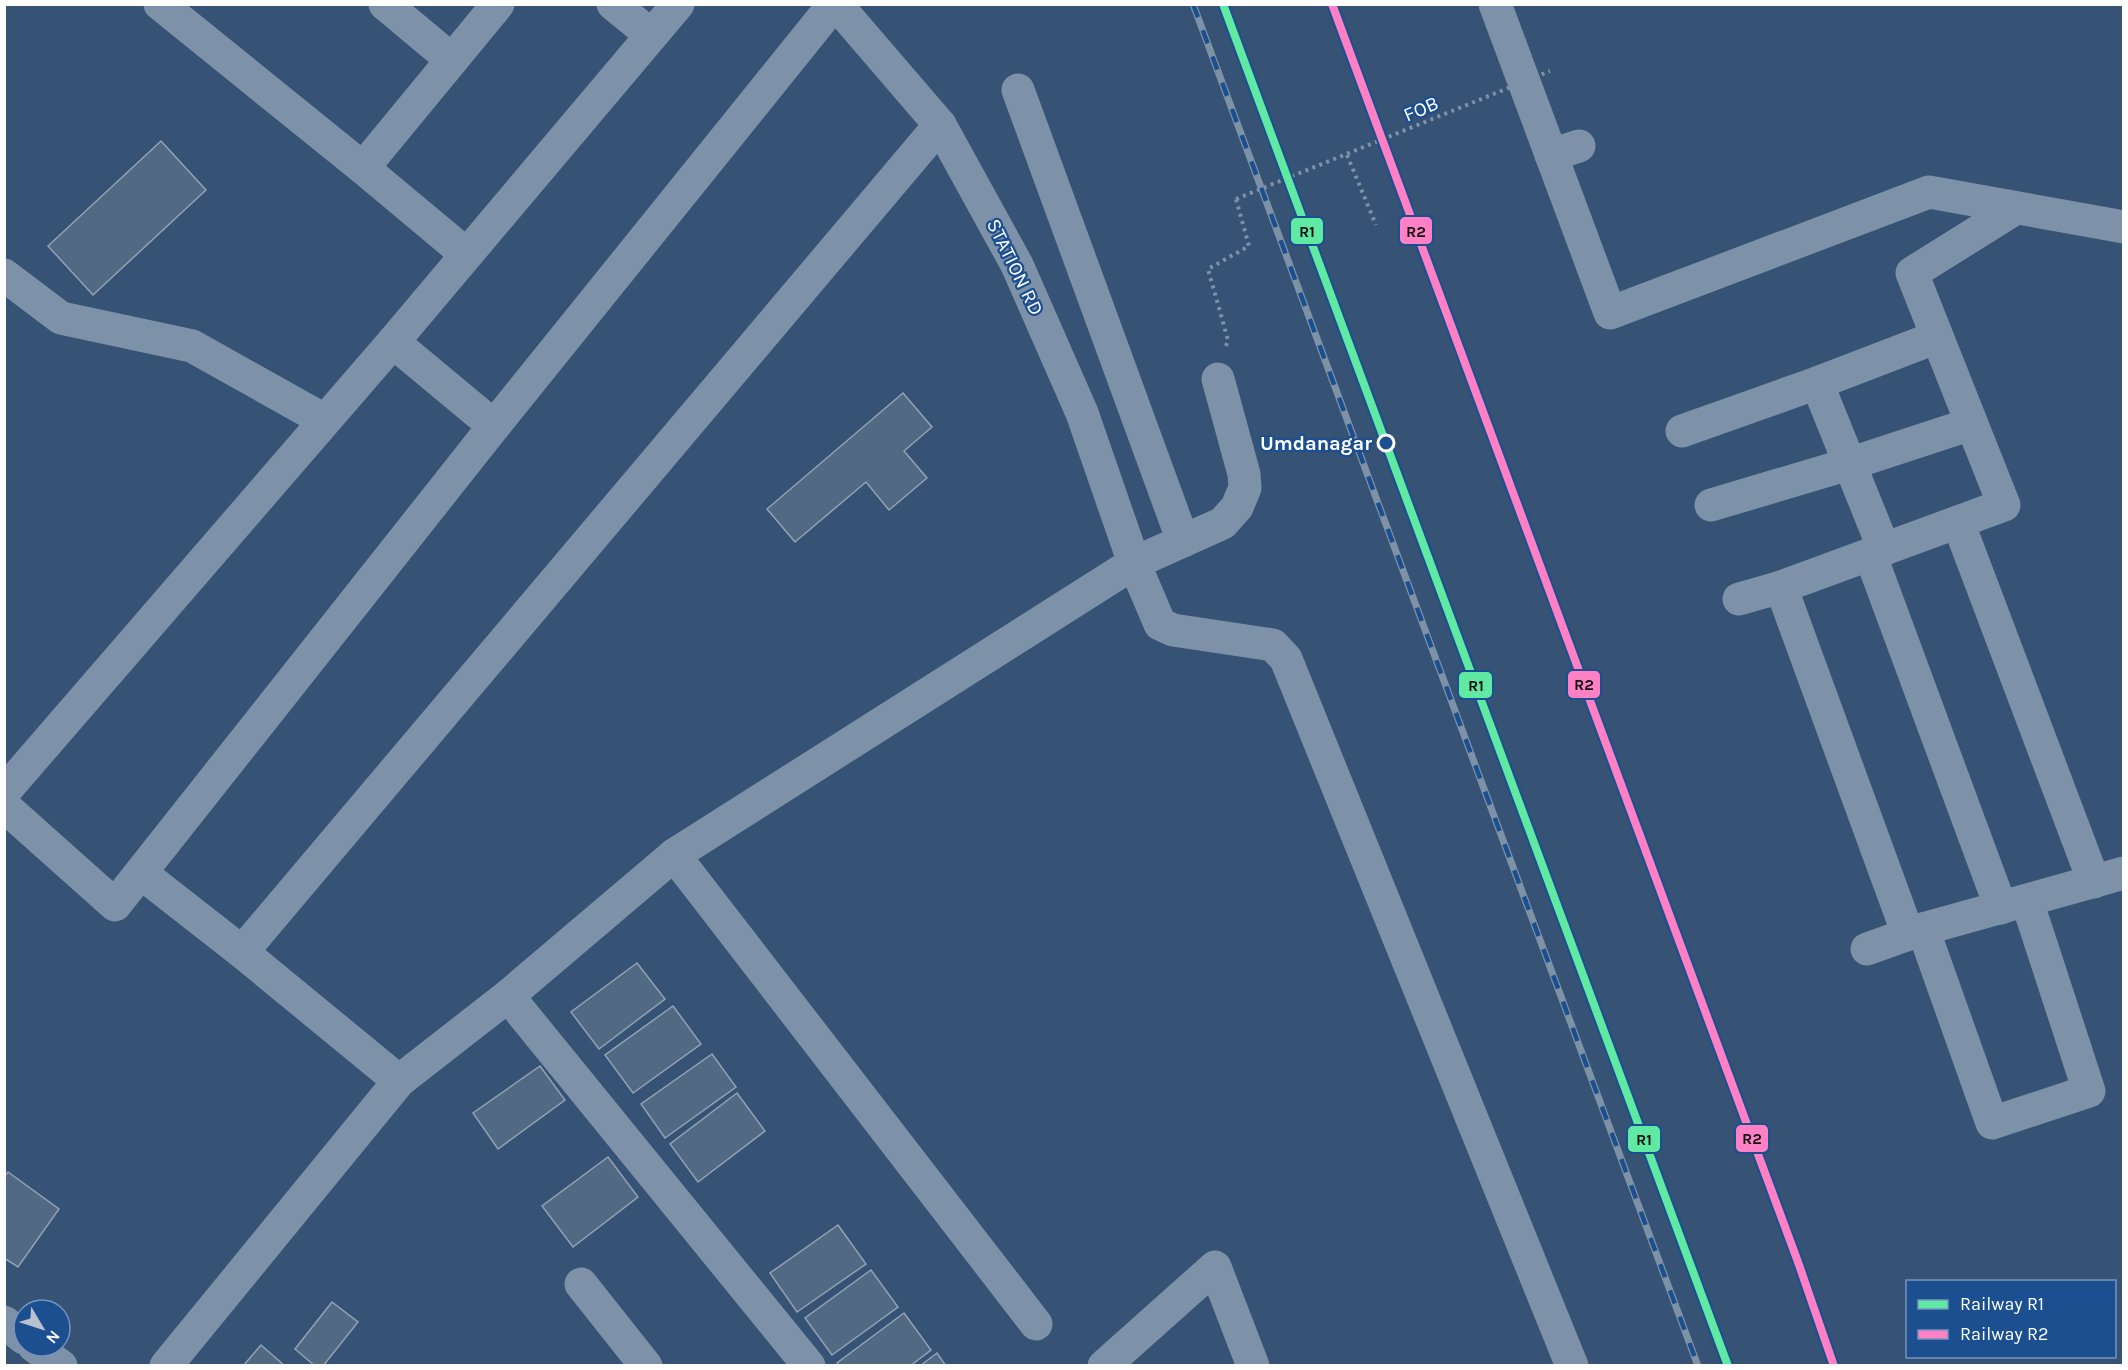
<svg xmlns="http://www.w3.org/2000/svg" width="2128" height="1370" viewBox="0 0 2128 1370" font-family="Karla,sans-serif">
	<style>
		.building { fill: #526984; stroke: #92a2b6; stroke-width: 1.5 }
		.lines { fill: none; stroke-linecap: round; stroke-linejoin: round }
		.path { stroke: #7d92a8; stroke-width: 4; stroke-dasharray: 3 4.5; stroke-linecap: butt }
		.minor { stroke: #7d92a8; stroke-width: 33 }
		.rail-casing { stroke: #7e92a7; stroke-width: 7 }
		.rail { stroke: #1b4f8f; stroke-width: 4.5; stroke-dasharray: 14; stroke-linecap: butt }
		.path-bridge { stroke: #7d92a8; stroke-width: 4; stroke-dasharray: 3 4.5; stroke-linecap: butt }
		.rail-1-casing { stroke: #1b4f8f; stroke-width: 12 }
		.rail-2-casing { stroke: #1b4f8f; stroke-width: 12 }
		.rail-1 { stroke: #60e9a3; stroke-width: 8 }
		.rail-2 { stroke: #ff80c5; stroke-width: 8 }
		.stop-dot { fill: #1b4f8f; stroke: #fff; stroke-width: 3 }
		.labels { text-anchor: middle; dominant-baseline: central; stroke-width: 4.5; stroke-linejoin: round; paint-order: stroke }
		.street-label { font-size: 20px; fill: #fff; stroke: #1b4f8f }
		.stop-label { font-size: 20px; font-weight: bold; fill: #fff; stroke: #1b4f8f; text-anchor: end }
		.line-badge { stroke: #1b4f8f; stroke-width: 2 }
		.pale-badge-label { font-size: 16px; text-anchor: middle; font-weight: bold; fill: #111 }
	</style>
	<rect width="100%" height="100%" fill="#365274"/>
	<!-- building -->
	<g class="building">
		<path d="M161,141L206,190L93,295L48,246Z"/>
		<path d="M903,393L932,427L904,451L927,478L889,510L866,482L795,542L767,509Z"/>
		<path d="M637,963L665,999L599,1049L571,1012Z"/>
		<path d="M673,1006L701,1044L633,1093L605,1055Z"/>
		<path d="M712,1054L736,1087L665,1138L641,1104Z"/>
		<path d="M540,1066L565,1100L498,1149L473,1113Z"/>
		<path d="M737,1093L765,1131L698,1182L670,1144Z"/>
		<path d="M608,1157L638,1197L573,1247L542,1206Z"/>
		<path d="M8,1172L59,1209L18,1267L4,1258V1177Z"/>
		<path d="M838,1225L866,1264L797,1312L770,1273Z"/>
		<path d="M871,1270L898,1307L832,1355L805,1318Z"/>
		<path d="M332,1302L358,1322L323,1366H315L295,1349Z"/>
		<path d="M904,1313L931,1350L910,1366H839L837,1363Z"/>
		<path d="M261,1345L285,1366H243Z"/>
		<path d="M937,1353L946,1366H920Z"/>
	</g>
	<g class="lines">
		<!-- path -->
		<g class="path">
			<path d="M1347,155L1376,225"/>
			<path d="M1226,346L1228,340L1208,269L1249,246L1236,199"/>
		</g>
		<!-- minor -->
		<g class="minor">
			<path d="M160,4L363,168L466,254"/>
			<path d="M385,4L452,60"/>
			<path d="M613,4L651,35"/>
			<path d="M836,4L940,125L1017,265L1082,413L1134,563L1223,523L1237,507L1245,488L1244,474L1218,379"/>
			<path d="M1495,4L1610,313L1929,192L2124,227"/>
			<path d="M1018,90L1183,541"/>
			<path d="M1551,155L1579,146"/>
			<path d="M363,168L498,4"/>
			<path d="M4,275L61,318L192,346L324,420"/>
			<path d="M393,342L494,426"/>
			<path d="M1817,383L1884,549"/>
			<path d="M1682,431L1817,383L1937,337"/>
			<path d="M1711,505L1849,464L1971,424"/>
			<path d="M1958,522L2094,882"/>
			<path d="M1870,554L2001,908"/>
			<path d="M1781,587L1908,934"/>
			<path d="M1739,599L1781,587L2004,505L1912,273L2016,208"/>
			<path d="M4,792L393,342L678,4"/>
			<path d="M4,806L115,905L494,426L834,4"/>
			<path d="M674,855L1036,1324"/>
			<path d="M141,873L242,952L399,1081"/>
			<path d="M1923,929L1992,1123L2089,1091L2027,901"/>
			<path d="M1867,949L1923,929L2124,873"/>
			<path d="M242,952L940,125"/>
			<path d="M508,996L809,1366"/>
			<path d="M581,1284L646,1366"/>
			<path d="M4,1322L24,1338"/>
			<path d="M34,1346L61,1366"/>
			<path d="M166,1366L399,1081L508,996L674,855L1134,563L1160,624L1173,630L1273,645L1286,659L1572,1366"/>
			<path d="M1104,1366L1215,1267L1253,1366"/>
		</g>
		<!-- rail casing -->
		<g class="rail-casing">
			<g id="rail">
				<path d="M1193,4L1698,1366"/>
				<path d="M1223,4L1728,1366"/>
				<path d="M1332,4L1798,1262L1834,1366"/>
			</g>
		</g>
		<!-- rail -->
		<use href="#rail" class="rail"/>
		<!-- path-bridge -->
		<path class="path-bridge" d="M1236,199L1550,71"/>
		<!-- rail-1 casing -->
		<g class="rail-1-casing">
			<path id="rail-1" d="M1223,4L1728,1366"/>
		</g>
		<!-- rail-2 casing -->
		<g class="rail-2-casing">
			<path id="rail-2" d="M1332,4L1798,1262L1834,1366"/>
		</g>
		<!-- rail-1 -->
		<use href="#rail-1" class="rail-1"/>
		<!-- rail-2 -->
		<use href="#rail-2" class="rail-2"/>
	</g>
	<!-- markers -->
	<circle class="stop-dot" cx="1386" cy="443" r="8"/>
	<g class="labels">
		<!-- street labels -->
		<g class="street-label">
			<text transform="translate(1421 109) rotate(-23)">FOB</text>
			<text transform="translate(1015 267) rotate(64)">STATION RD</text>
		</g>
		<!-- stop labels -->
		<g class="stop-label">
			<text x="1372" y="443">Umdanagar</text>
		</g>
	</g>
	<g class="line-badge">
		<rect x="1399" y="216" width="34" height="29" rx="6" fill="#ff80c5"/>
		<rect x="1290" y="217" width="34" height="28" rx="6" fill="#60e9a3"/>
		<rect x="1567" y="670" width="34" height="29" rx="6" fill="#ff80c5"/>
		<rect x="1458" y="671" width="35" height="28" rx="6" fill="#60e9a3"/>
		<rect x="1735" y="1124" width="34" height="29" rx="6" fill="#ff80c5"/>
		<rect x="1627" y="1125" width="34" height="28" rx="6" fill="#60e9a3"/>
	</g>
	<g class="pale-badge-label">
		<text x="1416" y="237">R2</text>
		<text x="1307" y="237">R1</text>
		<text x="1584" y="690">R2</text>
		<text x="1476" y="691">R1</text>
		<text x="1752" y="1144">R2</text>
		<text x="1644" y="1145">R1</text>
	</g>
	<!-- border -->
	<rect width="2128" height="1370" fill="none" stroke="#ffffff" stroke-width="12"/>
	<!-- legend -->
	<rect x="1906" y="1280" width="210" height="78" fill="#1b4f8f" stroke="#7695bc" stroke-width="1.5"/>
	<rect x="1918" y="1300" width="30" height="9" fill="#60e9a3" stroke="#7695bc" stroke-width="1.5"/>
	<text x="1960" y="1310" font-size="18" fill="#ffffff">Railway R1</text>
	<rect x="1918" y="1330" width="30" height="9" fill="#ff80c5" stroke="#7695bc" stroke-width="1.5"/>
	<text x="1960" y="1340" font-size="18" fill="#ffffff">Railway R2</text>
	<!-- north arrow -->
	<g transform="translate(42 1328) rotate(129)"><circle r="28" fill="#1b4f8f" stroke="#7695bc" stroke-width="1.5"/>
	<path d="M0-4.5L10 22L0 15L-10 22Z" fill="#b9c2ce"/>
	<text y="-9" font-size="16" font-weight="bold" text-anchor="middle" fill="#ffffff">N</text>
	</g>
</svg>
